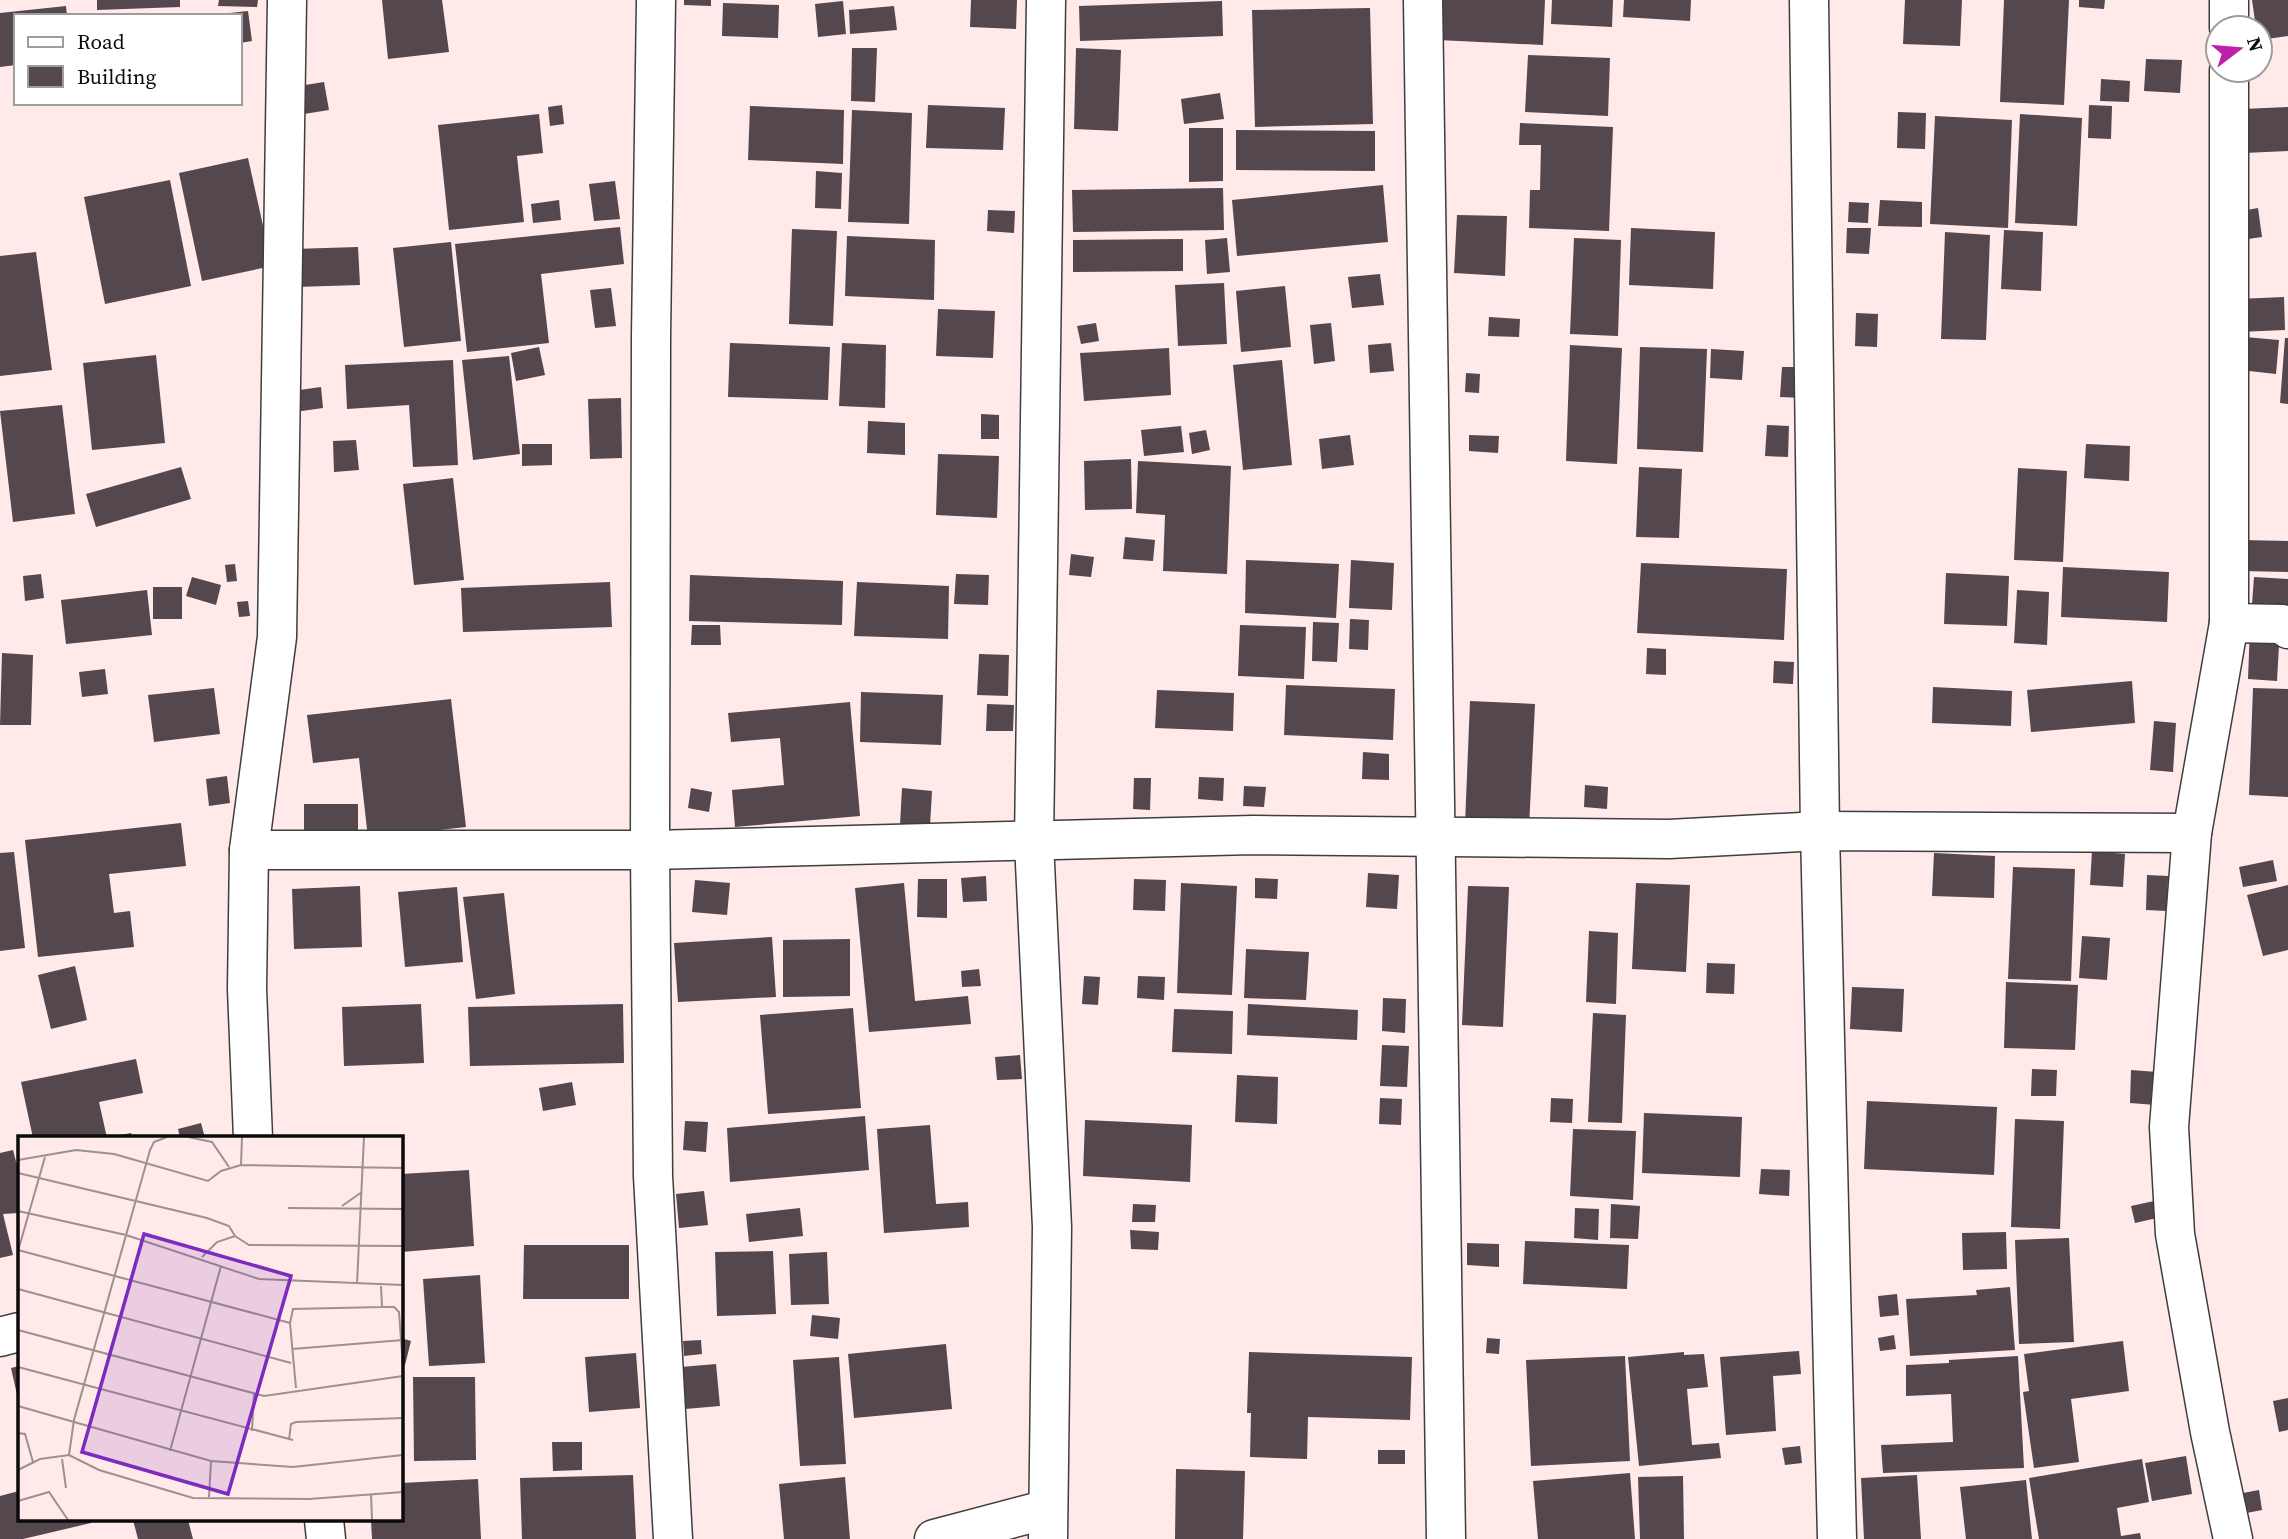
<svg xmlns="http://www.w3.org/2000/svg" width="2288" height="1539" viewBox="0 0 2288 1539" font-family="'Source Serif 4',serif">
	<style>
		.building { fill: #54474d }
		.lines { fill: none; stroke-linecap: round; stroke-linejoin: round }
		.street-casing { stroke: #3e3e3e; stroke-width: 41 }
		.street { stroke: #fff; stroke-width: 38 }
		.inset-road { fill: none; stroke: #9d9090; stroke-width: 2 }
		.view { fill: #7b2cbf; fill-opacity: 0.15; stroke: #7b2cbf; stroke-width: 3.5 }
		.inset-edge { fill: none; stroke: #0b0b0b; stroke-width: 3.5 }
	</style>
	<rect width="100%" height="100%" fill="#ffe9e9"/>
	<!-- building -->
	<g class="building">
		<path d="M97,0H180V7L97,10Z"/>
		<path d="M219,0H258L257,7L218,6Z"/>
		<path d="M382,0H442L449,52L388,59Z"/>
		<path d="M684,0H711V6L684,5Z"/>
		<path d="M971,0H1017L1016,29L970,27Z"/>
		<path d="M1439,0H1545L1543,45L1438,40Z"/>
		<path d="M1552,0H1613L1612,27L1551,24Z"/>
		<path d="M1624,0H1691L1690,21L1623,17Z"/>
		<path d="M1905,0H1962L1960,46L1903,44Z"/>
		<path d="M2004,0H2069L2064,105L2000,102Z"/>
		<path d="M2079,0H2105L2104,9L2079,7Z"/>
		<path d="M2252,0H2288V36L2260,40V28H2256Z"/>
		<path d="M843,1L846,34L818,37L815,4Z"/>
		<path d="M1222,1L1223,36L1080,41L1079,6Z"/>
		<path d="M723,3L779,5L778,38L722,36Z"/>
		<path d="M66,6L67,16H16V65L0,67V13Z"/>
		<path d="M894,6L897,30L850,34L849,10Z"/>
		<path d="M1370,8L1373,124L1255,127L1252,10Z"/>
		<path d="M248,11L252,41L240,43V16L221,14Z"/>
		<path d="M852,48H877L875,102L851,101Z"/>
		<path d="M1076,48L1121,50L1118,131L1074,129Z"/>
		<path d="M1528,55L1610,58L1608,116L1525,112Z"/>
		<path d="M2146,59L2182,60L2180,93L2144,91Z"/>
		<path d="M2101,79L2130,81L2129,102L2100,101Z"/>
		<path d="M324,82L329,110L304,114L299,86Z"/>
		<path d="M1220,93L1224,119L1184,124L1181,99Z"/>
		<path d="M562,105L564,124L550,126L548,107Z"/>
		<path d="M928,105L1005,108L1003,150L926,148Z"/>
		<path d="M2089,105L2112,106L2111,139L2088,138Z"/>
		<path d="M750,106L844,110L843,164L748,160Z"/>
		<path d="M2288,107V151L2244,153L2242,109Z"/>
		<path d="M852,110L912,113L909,224L848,222Z"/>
		<path d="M1898,112L1926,113L1925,149L1897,148Z"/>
		<path d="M539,114L543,153L517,156L524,222L449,230L438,125Z"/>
		<path d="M2020,114L2082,118L2077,226L2015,223Z"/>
		<path d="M1935,116L2012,120L2008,228L1930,224Z"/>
		<path d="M1520,123L1613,127L1609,231L1529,228L1530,190H1540L1541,145H1519Z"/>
		<path d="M1189,128H1223V181L1189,182Z"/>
		<path d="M1236,130L1375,131V171L1236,170Z"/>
		<path d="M248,158L272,266L202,281L179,173Z"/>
		<path d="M816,171L842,173L841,209L815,208Z"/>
		<path d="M170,180L191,286L105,304L84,197Z"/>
		<path d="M615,181L620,219L594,221L589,184Z"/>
		<path d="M1383,185L1388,242L1237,256L1232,200Z"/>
		<path d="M1223,188L1224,230L1073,232L1072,190Z"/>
		<path d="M559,200L561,220L533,223L531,204Z"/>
		<path d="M1880,200L1922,202V227L1878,226Z"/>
		<path d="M1849,202L1869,203L1868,223L1848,222Z"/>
		<path d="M2258,208L2262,237L2241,240L2236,212Z"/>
		<path d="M988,210L1015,211L1014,233L987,231Z"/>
		<path d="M1457,215L1507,216L1505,276L1454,273Z"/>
		<path d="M620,227L624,264L541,274L549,343L467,352L455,244Z"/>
		<path d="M1631,228L1715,232L1713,289L1629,285Z"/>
		<path d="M1847,228H1871L1869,254L1846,253Z"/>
		<path d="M792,229L837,231L833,326L789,324Z"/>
		<path d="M2004,230L2043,232L2041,291L2001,289Z"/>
		<path d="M1945,232L1990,235L1986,340L1941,339Z"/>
		<path d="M847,236L935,240L934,300L845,296Z"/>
		<path d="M1227,238L1230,272L1207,274L1205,240Z"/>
		<path d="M1574,238L1621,240L1618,336L1570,334Z"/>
		<path d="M1183,239V271L1073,272V240Z"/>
		<path d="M451,242L461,341L404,347L393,248Z"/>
		<path d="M358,247L360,285L295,287L293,249Z"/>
		<path d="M36,252L52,370L0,376V256Z"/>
		<path d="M1380,274L1384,305L1352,308L1348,277Z"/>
		<path d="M1224,283L1227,344L1178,346L1175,285Z"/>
		<path d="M1285,286L1291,347L1241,352L1236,291Z"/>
		<path d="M611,288L616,326L595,328L590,290Z"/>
		<path d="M2284,297L2285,330L2239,332L2238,299Z"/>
		<path d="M938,309L995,311L993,358L936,356Z"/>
		<path d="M1856,313L1878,314L1877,347L1855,346Z"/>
		<path d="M1489,317L1520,319L1519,337L1488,336Z"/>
		<path d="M1096,323L1099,341L1081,344L1077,326Z"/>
		<path d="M1331,323L1335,361L1314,364L1310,325Z"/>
		<path d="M2234,336L2279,340L2276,374L2231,369Z"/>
		<path d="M2285,338H2288V404L2280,403Z"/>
		<path d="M730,343L830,347L828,400L728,397Z"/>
		<path d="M842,343L886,345L885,408L839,406Z"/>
		<path d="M1391,343L1394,371L1370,373L1368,345Z"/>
		<path d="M1570,345L1622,348L1617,464L1566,461Z"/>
		<path d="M539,347L545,375L516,381L511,353Z"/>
		<path d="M1640,347L1707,349L1703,452L1637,449Z"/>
		<path d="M1169,348L1171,395L1084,401L1080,353Z"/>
		<path d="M1711,349L1744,351L1742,380L1710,378Z"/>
		<path d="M156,355L165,443L92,450L83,363Z"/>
		<path d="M509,356L520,454L473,460L462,360Z"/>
		<path d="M453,360L458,465L413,467L409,405L347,409L345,365Z"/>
		<path d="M1282,360L1292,465L1243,470L1233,365Z"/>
		<path d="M1782,367H1805L1804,398L1780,397Z"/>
		<path d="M1466,373L1480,374L1479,393L1465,392Z"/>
		<path d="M321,387L323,408L295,412L292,391Z"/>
		<path d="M621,398L622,458L590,459L588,399Z"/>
		<path d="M62,405L75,514L13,522L0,411Z"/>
		<path d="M981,414L999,415V439H981Z"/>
		<path d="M868,421L905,423V455L867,453Z"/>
		<path d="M1767,425L1789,426L1788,457L1765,456Z"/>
		<path d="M1181,426L1184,452L1144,456L1141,430Z"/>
		<path d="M1206,430L1210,450L1192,454L1189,433Z"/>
		<path d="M1350,435L1354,465L1322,469L1319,439Z"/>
		<path d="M1469,435L1499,436L1498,453L1469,451Z"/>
		<path d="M356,440L359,470L334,472L333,441Z"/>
		<path d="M522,444H552V465L522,466Z"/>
		<path d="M2086,444L2130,446L2129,481L2084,478Z"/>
		<path d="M938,454L999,456L997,518L936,515Z"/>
		<path d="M1131,459L1132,509L1085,510L1084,461Z"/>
		<path d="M1138,461L1231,466L1227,574L1163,571L1165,515L1136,513Z"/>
		<path d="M181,467L191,499L96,527L86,494Z"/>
		<path d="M1639,467L1682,469L1679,538L1636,537Z"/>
		<path d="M2018,468L2067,471L2063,562L2014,560Z"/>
		<path d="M453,478L464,580L414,585L403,484Z"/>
		<path d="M1125,537L1155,540L1153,561L1123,559Z"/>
		<path d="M2242,540L2288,541V572L2242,571Z"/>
		<path d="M1071,554L1094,557L1091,577L1069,575Z"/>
		<path d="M1246,560L1339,564L1336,618L1245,613Z"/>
		<path d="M1351,560L1394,563L1392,610L1349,608Z"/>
		<path d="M1641,563L1787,569L1784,640L1637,633Z"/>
		<path d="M235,564L237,581L227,582L225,565Z"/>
		<path d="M2063,567L2169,572L2167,622L2061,617Z"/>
		<path d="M1946,573L2009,576L2007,626L1944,624Z"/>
		<path d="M41,574L44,598L25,601L23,576Z"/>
		<path d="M956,574L989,575L988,605L954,604Z"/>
		<path d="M690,575L843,581L842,625L689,621Z"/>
		<path d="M192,577L221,585L216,605L186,596Z"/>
		<path d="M2254,577L2288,579V620L2251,618Z"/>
		<path d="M610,582L612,627L463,632L461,588Z"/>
		<path d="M857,582L949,586L948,639L854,636Z"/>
		<rect x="153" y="587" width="29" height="32"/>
		<path d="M147,590L152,635L66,644L61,600Z"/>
		<path d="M2017,590L2049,592L2047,645L2014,643Z"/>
		<path d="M248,601L250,616L239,617L237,602Z"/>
		<path d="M1350,619L1369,620L1368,650L1349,649Z"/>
		<path d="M1313,622L1339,623L1337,662L1312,661Z"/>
		<path d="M692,625H720L721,645H691Z"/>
		<path d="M1240,625L1306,627L1304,679L1238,676Z"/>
		<path d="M2250,627L2280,628L2277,681L2248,679Z"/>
		<path d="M1647,648L1666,649V675L1646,674Z"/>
		<path d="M2,653L33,655L31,725H0Z"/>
		<path d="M979,654L1009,655L1008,696L977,695Z"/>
		<path d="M1774,661L1794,662L1793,684L1773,683Z"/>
		<path d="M105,669L108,694L82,697L79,672Z"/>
		<path d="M2132,681L2135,723L2031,732L2027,690Z"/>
		<path d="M1286,685L1395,689L1393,740L1284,735Z"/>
		<path d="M1933,687L2012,691L2011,726L1932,723Z"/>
		<path d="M214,688L220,734L154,742L148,695Z"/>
		<path d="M2253,688L2288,689V797L2249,795Z"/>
		<path d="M1157,690L1234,693L1233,731L1155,728Z"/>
		<path d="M861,692L943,695L941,745L860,742Z"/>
		<path d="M451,699L466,827L368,838L359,758L313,763L307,715Z"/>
		<path d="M1470,701L1535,704L1529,828L1465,825Z"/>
		<path d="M850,702L860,816L735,827L732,790L784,785L780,738L731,742L728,713Z"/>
		<path d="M987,704L1014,705L1013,731H986Z"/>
		<path d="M2154,721L2176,723L2173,772L2150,770Z"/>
		<path d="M1363,752L1389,754V780L1362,779Z"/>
		<path d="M227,776L230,803L209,806L206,779Z"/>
		<path d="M1199,777L1224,778L1223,801L1198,799Z"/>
		<path d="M1134,778H1151L1150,810L1133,809Z"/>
		<path d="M1585,785L1608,787L1607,809L1584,807Z"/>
		<path d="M1244,786L1266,787L1264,807L1243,806Z"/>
		<path d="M691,788L712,792L709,812L688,808Z"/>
		<path d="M902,788L932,791L930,826L900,825Z"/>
		<path d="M304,804H358V832L304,833Z"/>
		<path d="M181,823L186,866L109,874L114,913L130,911L134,947L38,957L25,840Z"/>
		<path d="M2092,851L2125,854L2123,887L2090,885Z"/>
		<path d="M14,852L25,948L0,951V853Z"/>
		<path d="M1934,853L1995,856L1994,898L1932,896Z"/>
		<path d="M2273,860L2277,881L2243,887L2239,867Z"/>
		<path d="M2013,867L2075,869L2071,981L2008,979Z"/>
		<path d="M1368,873L1399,875L1397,909L1366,907Z"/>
		<path d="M2147,875L2168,876L2167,911L2146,910Z"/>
		<path d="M986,876L987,901L963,902L961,878Z"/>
		<path d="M1255,878L1278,879L1277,899L1255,898Z"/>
		<path d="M918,879H947V918L917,917Z"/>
		<path d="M1134,879L1166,880L1165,911L1133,910Z"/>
		<path d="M695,880L730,883L727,915L692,912Z"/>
		<path d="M904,883L915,1001L968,996L971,1024L869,1032L855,888Z"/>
		<path d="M1181,883L1237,886L1232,995L1177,993Z"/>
		<path d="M1636,883L1690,885L1686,972L1632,969Z"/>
		<path d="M2288,885V950L2263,956L2247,895Z"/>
		<path d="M360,886L362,947L294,949L292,889Z"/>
		<path d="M1468,886L1509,887L1503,1027L1462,1025Z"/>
		<path d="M457,887L463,962L405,967L398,892Z"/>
		<path d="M504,893L515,994L476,999L463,897Z"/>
		<path d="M1589,931L1618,933L1616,1004L1586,1002Z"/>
		<path d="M2082,936L2110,938L2107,980L2079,978Z"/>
		<path d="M772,937L776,997L678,1002L674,943Z"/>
		<path d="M850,939V996L783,997V940Z"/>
		<path d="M1246,949L1309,952L1306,1000L1244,998Z"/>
		<path d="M1707,963L1735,964L1734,994L1706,993Z"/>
		<path d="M75,966L87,1020L51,1029L38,975Z"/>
		<path d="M979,969L981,986L962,987L961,971Z"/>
		<path d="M1084,976L1100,977L1098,1005L1082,1004Z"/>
		<path d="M1138,976L1165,977L1164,1000L1137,998Z"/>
		<path d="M2006,982L2078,985L2075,1050L2004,1048Z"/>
		<path d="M1852,987L1904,989L1902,1032L1850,1029Z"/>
		<path d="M1383,998L1406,999L1405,1033L1382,1031Z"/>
		<path d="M421,1004L424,1063L344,1066L342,1007Z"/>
		<path d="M623,1004L624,1063L470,1066L468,1007Z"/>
		<path d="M1248,1004L1358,1010L1357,1040L1247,1035Z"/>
		<path d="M853,1008L861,1108L768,1114L760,1015Z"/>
		<path d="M1174,1009L1233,1011L1232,1054L1172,1052Z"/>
		<path d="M1593,1013L1626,1015L1622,1123L1588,1122Z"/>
		<path d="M1382,1045L1409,1046L1407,1087L1380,1086Z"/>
		<path d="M1020,1055L1022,1079L997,1080L995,1057Z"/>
		<path d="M136,1059L143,1093L99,1102L107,1138H33L21,1082Z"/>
		<path d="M2032,1069L2057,1070L2056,1096H2031Z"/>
		<path d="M2131,1070L2157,1072L2156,1105L2130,1103Z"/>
		<path d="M1237,1075L1278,1077L1277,1124L1235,1122Z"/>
		<path d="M572,1082L576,1105L543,1111L539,1088Z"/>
		<path d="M1380,1098L1402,1099L1401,1125L1379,1124Z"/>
		<path d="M1551,1098L1573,1099L1572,1123L1550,1122Z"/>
		<path d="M1867,1101L1997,1107L1994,1175L1864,1169Z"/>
		<path d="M1644,1113L1742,1117L1740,1177L1642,1173Z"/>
		<path d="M865,1116L869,1170L730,1182L727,1128Z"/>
		<path d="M2015,1119L2064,1121L2060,1229L2011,1227Z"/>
		<path d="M1085,1120L1192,1125L1190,1182L1083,1176Z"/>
		<path d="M685,1121L708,1122L706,1152L683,1150Z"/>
		<path d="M201,1123L205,1138H180L178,1129Z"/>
		<path d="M930,1125L936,1204L968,1202L969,1227L884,1233L877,1129Z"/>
		<path d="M1573,1129L1636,1131L1633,1200L1570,1196Z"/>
		<path d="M131,1133L133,1138H112L111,1137Z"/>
		<path d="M13,1150L19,1173V1213L3,1214L13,1255L0,1258V1153Z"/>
		<path d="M1761,1169L1790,1170L1789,1196L1759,1194Z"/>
		<path d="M469,1170L474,1246L401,1252V1174Z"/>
		<path d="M704,1191L708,1225L679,1228L676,1194Z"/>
		<path d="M2154,1201L2157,1218L2135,1223L2131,1206Z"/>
		<path d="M1133,1204L1156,1205L1155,1222H1132Z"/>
		<path d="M1611,1204L1640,1206L1638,1239L1610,1238Z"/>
		<path d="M800,1208L803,1236L749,1242L746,1214Z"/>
		<path d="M1575,1208L1599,1209L1598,1240L1574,1238Z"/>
		<path d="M1130,1230L1159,1232L1158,1250L1131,1249Z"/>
		<path d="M2006,1232L2007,1269L1963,1270L1962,1233Z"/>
		<path d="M2069,1238L2074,1342L2019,1344L2015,1240Z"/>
		<path d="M1525,1241L1629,1245L1627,1289L1523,1284Z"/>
		<path d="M1467,1243L1499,1244V1267L1467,1265Z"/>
		<path d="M524,1245H629V1299H523Z"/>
		<path d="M773,1251L776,1314L717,1316L715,1252Z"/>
		<path d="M827,1252L829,1304L791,1305L789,1254Z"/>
		<path d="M480,1275L485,1363L429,1366L423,1279Z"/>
		<path d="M2010,1287L2015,1350L1910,1356L1906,1299L1977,1295L1976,1290Z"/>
		<path d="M1897,1294L1899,1315L1880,1317L1878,1296Z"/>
		<path d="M812,1315L840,1318L838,1339L810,1336Z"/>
		<path d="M1894,1335L1896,1349L1880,1351L1878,1338Z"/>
		<path d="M401,1338L411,1341L405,1365L401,1364Z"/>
		<path d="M1487,1338L1500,1339L1499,1354L1486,1353Z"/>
		<path d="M701,1340L702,1354L684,1356L683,1341Z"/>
		<path d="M2123,1341L2129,1391L2071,1399L2079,1462L2034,1468L2023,1392L2029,1391L2024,1354Z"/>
		<path d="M946,1344L952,1409L854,1418L848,1354Z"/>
		<path d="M1799,1351L1801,1374L1773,1376L1776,1431L1726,1435L1720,1357Z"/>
		<path d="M1249,1352L1412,1357L1410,1420L1308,1417L1307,1459L1250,1457L1251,1413H1247Z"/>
		<path d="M1684,1352V1355L1704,1354L1708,1387L1687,1389L1692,1445L1719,1443L1721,1458L1639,1466L1628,1357Z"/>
		<path d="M636,1353L640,1408L589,1412L585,1357Z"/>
		<path d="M1625,1356L1630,1461L1531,1466L1526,1360Z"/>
		<path d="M2018,1356L2024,1468L1883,1473L1881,1445L1953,1442L1951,1394L1906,1396V1365L1949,1363V1360Z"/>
		<path d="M839,1357L846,1464L800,1466L793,1360Z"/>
		<path d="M716,1364L720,1406L685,1409L681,1367Z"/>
		<path d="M19,1366V1399H18L11,1368Z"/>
		<path d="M413,1377H475L476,1460L414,1461Z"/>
		<path d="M2288,1398V1430L2279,1432L2273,1401Z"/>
		<path d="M552,1442H582V1470L553,1471Z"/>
		<path d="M1800,1446L1802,1463L1785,1465L1782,1448Z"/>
		<rect x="1378" y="1450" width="27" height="14"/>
		<path d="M2186,1456L2192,1494L2152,1501L2145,1463Z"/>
		<path d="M2142,1459L2149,1502L2117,1508L2121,1536L2140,1533L2141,1539H2039L2029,1478Z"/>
		<path d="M1176,1469L1245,1471L1243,1539H1175Z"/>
		<path d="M1630,1473L1635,1539H1538L1533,1481Z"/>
		<path d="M633,1475L636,1539H522L520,1478Z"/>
		<path d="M1917,1475L1921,1539H1864L1861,1478Z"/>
		<path d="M1683,1476L1684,1539H1640L1638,1477Z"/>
		<path d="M845,1477L850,1539H784L779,1484Z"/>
		<path d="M478,1479L481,1539H372L371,1520H401V1483Z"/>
		<path d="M2026,1480L2032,1539H1966L1960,1487Z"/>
		<path d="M2259,1490L2262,1510L2236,1515L2232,1495Z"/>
		<path d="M19,1491V1520H90L91,1523L23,1539H0V1496Z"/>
		<path d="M133,1520H188L193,1539H138Z"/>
	</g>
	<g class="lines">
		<!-- street casing -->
		<g class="street-casing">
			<g id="street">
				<path d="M656,0L651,336L650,850L653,1176L673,1539"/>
				<path d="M1046,0L1034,842L1052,1227L1048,1539"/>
				<path d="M1423,0L1446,1539"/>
				<path d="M1809,0L1820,831L1837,1539"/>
				<path d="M2229,0V28"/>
				<path d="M2229,70V623L2192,833L2169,1127L2175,1234L2210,1432L2233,1539"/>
				<path d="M2229,623L2282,624L2288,629"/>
				<path d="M249,850H650L1253,835L1669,839L1820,831L2192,833"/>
				<path d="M253,1138L247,989L249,850L277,637L287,0"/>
				<path d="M0,1337L19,1332"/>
				<path d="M324,1520L326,1539"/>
				<path d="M934,1539L1048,1509"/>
			</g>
		</g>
		<!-- street -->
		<use href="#street" class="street"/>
	</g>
	<!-- overview -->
	<g transform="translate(18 1136)">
		<rect width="385" height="385" fill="#ffe9e9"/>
		<path class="inset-road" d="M170,1L194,6L211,31M0,24L58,14L96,18L190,45L203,35L223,29L385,32M223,29L224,1M0,37L189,82L211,90L217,100M324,70L344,56M270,72L385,73M0,75L108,99L241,143L385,149M0,114L272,187M0,115L27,21M184,121L199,106L217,100L231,109L385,110M339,148L346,1M363,150L364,171H376L381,176L385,231M0,153L273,227M0,194L246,260L385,240M274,213L385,204M0,231L275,304M278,252L272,187L275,173L364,171M0,270L193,325L275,331L385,319M234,295L236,257M0,297L7,298L15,326M271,304L273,288L278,286L385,282M152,315L203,130M51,319L56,284L132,14L136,6L149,1M44,323L48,352M0,334L22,323L51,319L81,334L175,362L291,363L385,356M353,358L354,384M191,361L193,325M0,365L31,356L50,384"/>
		<path class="view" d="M126,98L273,140L210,358L64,316Z"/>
		<rect width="385" height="385" class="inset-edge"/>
	</g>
	<!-- legend -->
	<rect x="14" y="14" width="228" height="91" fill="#ffffff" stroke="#9d9d9d" stroke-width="2"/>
	<rect x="28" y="37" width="35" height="10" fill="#ffffff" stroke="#9d9d9d" stroke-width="2"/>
	<text x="77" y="49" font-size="21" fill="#0b0b0b">Road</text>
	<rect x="28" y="66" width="35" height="21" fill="#54474d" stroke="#9d9d9d" stroke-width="2"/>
	<text x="77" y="84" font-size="21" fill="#0b0b0b">Building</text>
	<!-- north arrow -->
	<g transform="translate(2239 49) rotate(74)"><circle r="33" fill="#ffffff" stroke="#9d9d9d" stroke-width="2"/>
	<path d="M0-5L12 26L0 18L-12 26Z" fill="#be20a9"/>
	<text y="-10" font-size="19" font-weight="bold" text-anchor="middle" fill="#0b0b0b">N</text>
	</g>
</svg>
